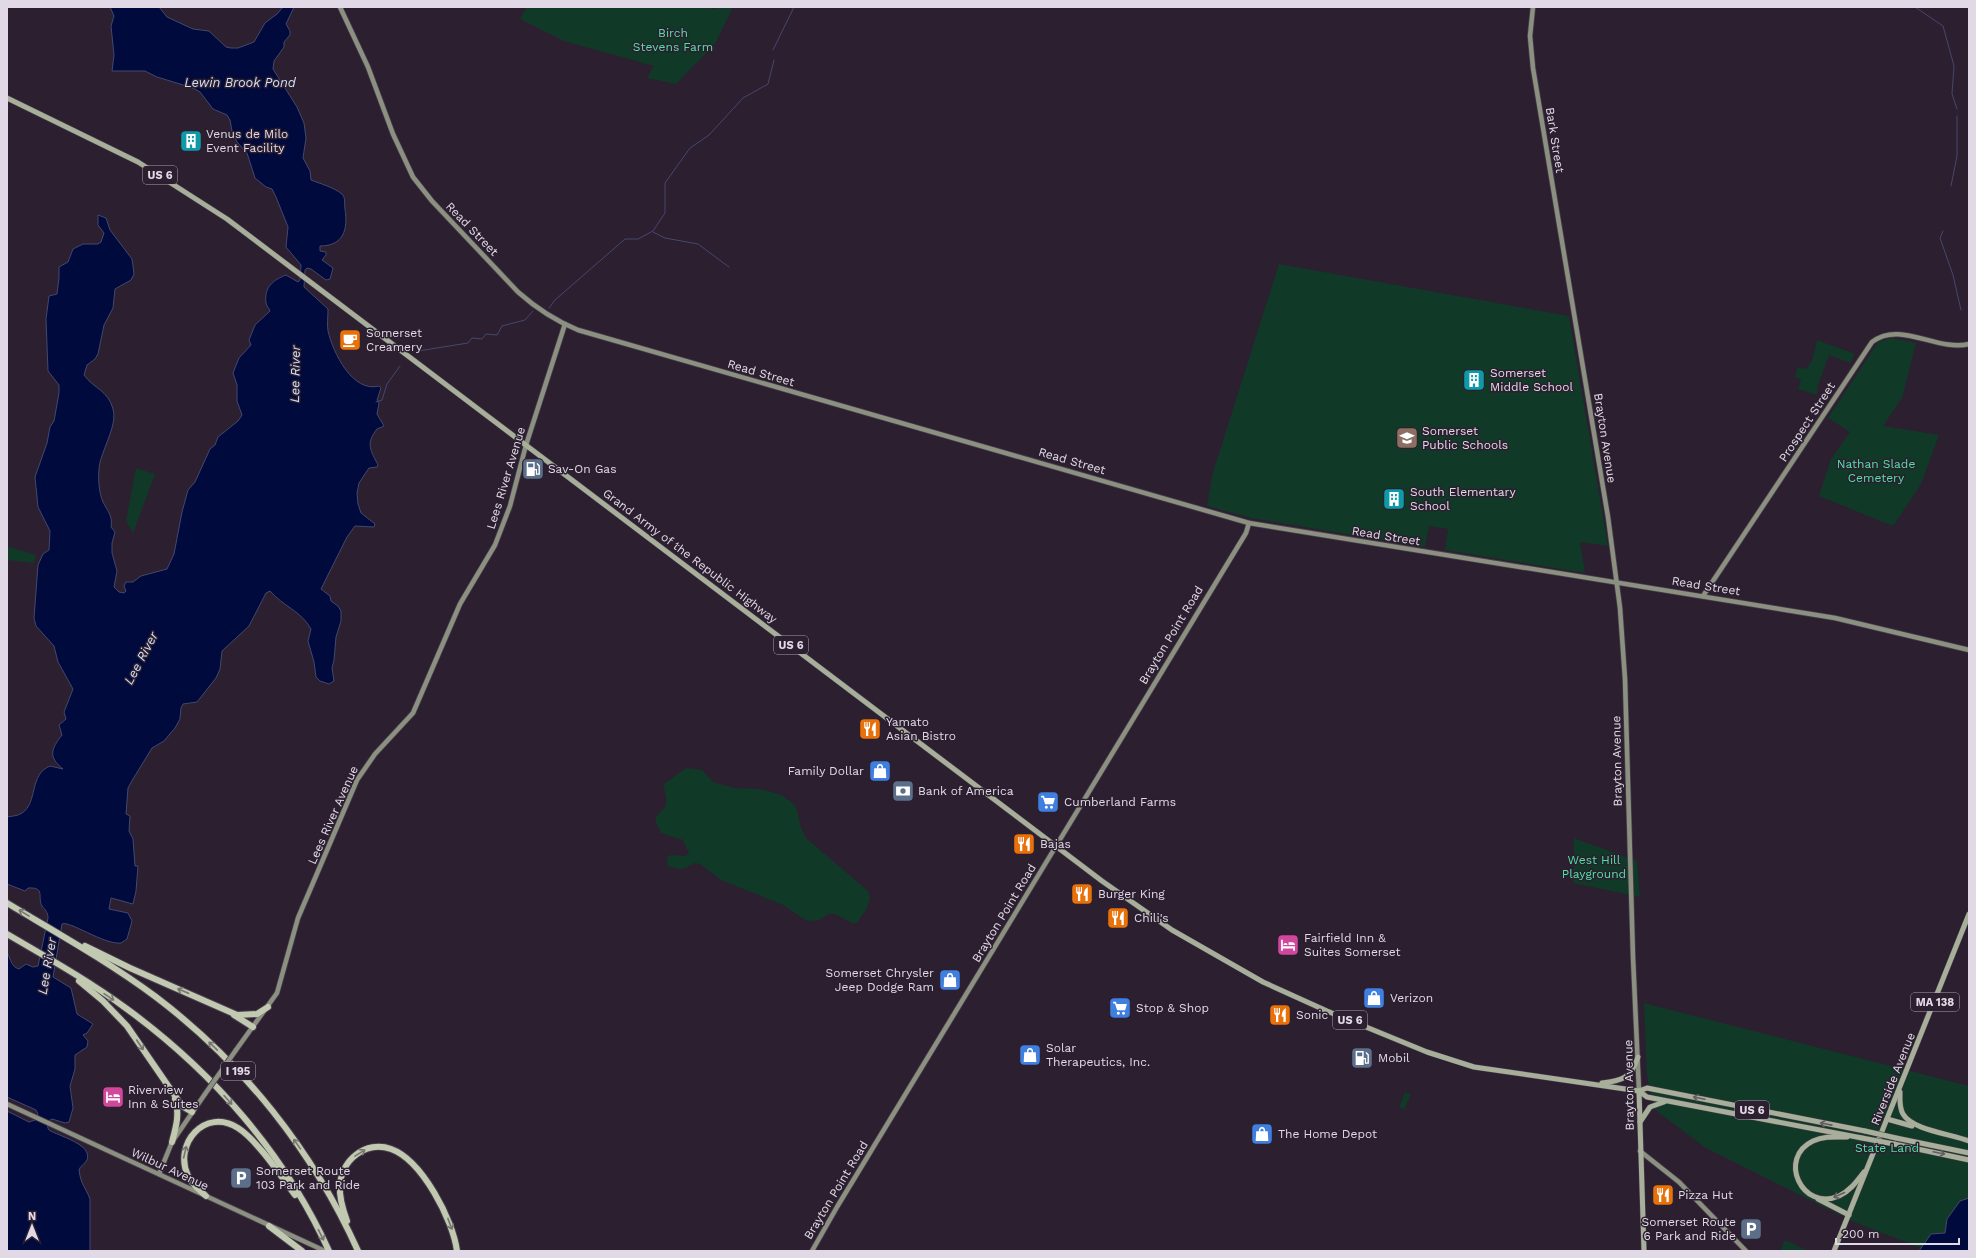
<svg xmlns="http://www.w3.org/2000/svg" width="1976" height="1258" viewBox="0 0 1976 1258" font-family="'Work Sans',sans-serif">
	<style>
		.green { fill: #113927 }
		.water { fill: #000a3c; stroke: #44486f }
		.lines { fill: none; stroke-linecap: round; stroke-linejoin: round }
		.stream { stroke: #44486f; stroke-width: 1 }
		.secondary-casing { stroke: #483d4d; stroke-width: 6 }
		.primary-casing { stroke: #483d4d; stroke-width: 6 }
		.highway-casing { stroke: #483d4d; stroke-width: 8 }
		.secondary { stroke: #8b9080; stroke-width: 4.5 }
		.primary { stroke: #a7ae9a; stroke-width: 5 }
		.highway { stroke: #c1cab1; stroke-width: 6 }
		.secondary-bridge-casing { stroke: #483d4d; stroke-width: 6; stroke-linecap: butt }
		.primary-bridge-casing { stroke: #483d4d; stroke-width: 6; stroke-linecap: butt }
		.secondary-bridge { stroke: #8b9080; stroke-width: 4.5 }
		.primary-bridge { stroke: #a7ae9a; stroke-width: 5 }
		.oneway { stroke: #767470 }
		.oneway2 { stroke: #635f60 }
		.labels { text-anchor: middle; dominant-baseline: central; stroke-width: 3; stroke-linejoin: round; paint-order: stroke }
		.shield { fill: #2b1f30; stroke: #aaa1af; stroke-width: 1 }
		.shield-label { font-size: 11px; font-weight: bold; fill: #e1d9e5 }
		.park-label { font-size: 12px; fill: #50e2a3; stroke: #2b1f30 }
		.poi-label { font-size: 12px; fill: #e1d9e5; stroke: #2b1f30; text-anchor: start }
		.street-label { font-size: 12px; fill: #e1d9e5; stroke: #2b1f30 }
		.water-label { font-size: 13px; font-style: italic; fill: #d3dff4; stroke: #2b1f30 }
	</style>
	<rect width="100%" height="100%" fill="#2b1f30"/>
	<!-- green -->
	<g class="green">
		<path d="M527,7H708L715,10L716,7H733L715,44L676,84L647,78L654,66L564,41L520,19Z"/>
		<path d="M1279,264L1569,316L1608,546L1580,542L1585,573L1445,550L1448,529L1429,526L1425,547L1251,518L1207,506L1213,472Z"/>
		<path d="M1891,338L1916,343L1902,398L1883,426L1939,435L1921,484L1893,526L1819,496L1831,459L1850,432L1828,418L1878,342Z"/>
		<path d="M1817,340L1855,354L1850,363L1829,355L1818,385L1817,395L1798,389L1801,379L1795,377L1798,367L1806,369L1812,361Z"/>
		<path d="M136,468L155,474L133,533L126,521Z"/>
		<path d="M7,546L36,555L34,563L7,560Z"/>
		<path d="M686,768L702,770L713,782L735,788L760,789L782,795L796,806L801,828L806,838L868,891L870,898L867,908L857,923H852L835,914H829L819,920L807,921L783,905L721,880L700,864L695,863L683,869L674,868L668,866L667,856L672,855L685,856L689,853L683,840L661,833L655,820C657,813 664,811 666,804C668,797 663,791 664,784Z"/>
		<path d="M1574,838L1637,861L1640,897L1573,883Z"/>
		<path d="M1644,1003L1969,1086V1198L1960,1201L1947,1219L1945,1233L1931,1234L1921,1248L1854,1222L1706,1148L1654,1109L1647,1076Z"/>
		<path d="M1405,1092L1411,1094L1404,1110L1399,1107Z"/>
		<path d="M1785,1240L1808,1251H1780Z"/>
	</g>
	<!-- water -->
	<g class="water">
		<path d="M110,7H159L167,17L193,29L209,31L226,47L231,48H238L254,42L265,23L277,14L283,7H294L286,24L290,31V35L284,42V47L274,61L273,69L297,107L304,123L306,138L303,158L310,171L311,180C321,184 333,187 342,194C346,198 344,204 345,209C348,229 344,246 320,246V251L326,252V255L322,260L333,268L330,279L326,280L311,269L307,268L305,270L304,287L328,309C328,316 327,325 328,331C333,352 352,393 379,386L381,388L377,400L379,403L377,414L384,426L377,429C365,444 371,451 378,465L377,467L369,468L359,483L357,493L358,504L361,513L375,524L374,527L355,526L347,537L321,589L330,596L331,601L338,606L341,611V621L336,637L334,660L332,668L334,681L329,684L320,681L316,677L314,662L308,641L311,629C301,611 283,606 270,591L266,593L249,626L222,651L220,669L216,678L197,702L183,704L181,708L180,719L175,728L164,741L152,748L133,779L128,788L126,814L130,816L129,831L133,839L135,866H138L136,891L133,904L111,898L109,909L128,913L132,921L127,939L121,943C104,945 69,920 62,924L53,977L71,988L77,1014L93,1024L87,1033L83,1035L88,1041L87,1047L75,1055V1069L70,1086L73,1108L69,1122L65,1123L52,1119C47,1121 46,1125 49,1130C58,1136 93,1144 87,1160C85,1164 80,1166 79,1170C81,1185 85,1186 90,1199V1251H7V1111L29,1122L35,1120L38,1114L36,1110L7,1097V953C12,960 10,966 19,969L26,964L33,967L38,966L48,918C48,912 45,910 42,906C37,897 46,887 28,888L25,891L7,884V817C12,816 18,816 22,813C38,803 29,774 50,766L63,769C48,757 51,749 62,735L59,725L66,719L64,712L73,689L58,662L54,646L36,626L34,618L38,565L43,554L49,550L50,531L38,507L35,477L47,443L50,427L54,421L59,393V385L48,371L46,319L49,296L57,294L59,278V267L68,262L73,249L83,244H98L101,242L104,233L98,225V215L106,218L110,230L132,259L133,266L134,274L131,280L115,289L113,308L104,325L98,354L95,359L87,365L84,375C94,389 108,390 113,409C118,426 100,452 99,469C98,479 99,493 103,502C108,512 113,516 111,527L115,532L112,543V553L117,571L114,587L119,592L124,593L126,591L124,586L126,582H133L141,576L167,569L174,554L182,512L188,490L195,482L210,449L215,445L218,437L238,421L242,415L237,401V385L233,373L239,358L251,345L249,340L255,325L270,311C269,308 267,307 266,303C264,287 273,280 286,275L298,282L300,280L301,265L286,247L288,227L276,197L272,189L266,187L255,178L247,153L237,142L232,131L230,120L227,115L213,109L200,92L193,88L157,77L145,71H112L114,55L111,26L114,16Z"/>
		<path d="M1969,1198V1251H1919L1931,1234L1945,1233L1947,1219L1960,1201Z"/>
	</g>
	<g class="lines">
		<!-- stream -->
		<g class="stream">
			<path d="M1915,7L1943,26L1954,66L1952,94L1957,109"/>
			<path d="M773,50L794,7"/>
			<path d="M1951,186L1957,156V116"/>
			<path d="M1943,231L1940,238L1953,275L1961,310"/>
			<path d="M653,232L665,238L698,244L729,267"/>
			<path d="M549,308L555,300L625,239H638L653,231L665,213V183L690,148L709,135L743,98L768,84L774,60"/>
			<path d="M418,351L468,343L472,338L482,339L486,334L497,335L502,326L525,320L533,311"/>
			<path d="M376,402L382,400L387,384L400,366"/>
		</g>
		<!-- secondary casing -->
		<g class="secondary-casing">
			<g id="secondary">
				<path d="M340,7L368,67L393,134L413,177L432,201L518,292C536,308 556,321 578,330L1249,523L1835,618L1969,650"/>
				<path d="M1533,7L1530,36L1533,68L1608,517L1620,608L1625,679L1633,957L1639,1091"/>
				<path d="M1703,596L1872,342C1900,320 1937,352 1969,344"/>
				<path d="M236,1050L277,993L298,918L357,780L375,754L413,713L460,604L495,545L510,506L526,445L565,324"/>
				<path d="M7,1104L325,1251"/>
				<path d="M1640,1151L1679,1182L1746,1251"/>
				<path d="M159,1174L172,1142L205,1094"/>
				<path d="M812,1251L837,1207L1246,533L1249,523"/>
			</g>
		</g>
		<!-- primary casing -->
		<g class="primary-casing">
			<g id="primary">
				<path d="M7,98L138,162L227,219L1102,881L1172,930L1263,982L1327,1011L1427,1052L1474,1067L1639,1091"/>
				<path d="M1602,1083C1622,1081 1631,1078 1638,1057"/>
				<path d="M1639,1091L1647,1088L1865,1131"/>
				<path d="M1639,1091L1647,1097L1862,1138"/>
				<path d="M1639,1091L1644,1251"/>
				<path d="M1900,1092C1900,1100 1899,1107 1903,1114C1912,1130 1951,1134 1969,1141"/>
				<path d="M1887,1119L1912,1126"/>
				<path d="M1640,1122L1650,1107L1664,1102"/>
				<path d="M1847,1137C1835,1137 1824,1136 1813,1141C1777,1158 1802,1212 1839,1196C1850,1191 1857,1181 1864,1172"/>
				<path d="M1896,1138L1969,1153"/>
				<path d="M1894,1144L1969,1160"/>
				<path d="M1818,1199L1849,1215"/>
				<path d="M1834,1251L1969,914"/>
			</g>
		</g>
		<!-- highway casing -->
		<g class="highway-casing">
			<g id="highway">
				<path d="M7,903C57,933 109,962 156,997C243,1063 313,1151 358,1251"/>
				<path d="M7,934C48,958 89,981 127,1009C213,1072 285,1154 329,1251"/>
				<path d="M85,946L130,968L237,1015L257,1014L268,1007"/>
				<path d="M79,981L103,1001L127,1026L182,1106L192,1112"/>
				<path d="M234,1015L253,1027"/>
				<path d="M172,1142C176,1127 180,1114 175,1099"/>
				<path d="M206,1196C200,1190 191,1184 188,1176C173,1144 205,1107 238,1128C257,1140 281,1176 295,1195"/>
				<path d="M347,1221C343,1210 339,1198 340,1186C341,1160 366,1140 391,1149C422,1160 453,1220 457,1251"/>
				<path d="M269,1226L302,1251"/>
			</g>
		</g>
		<!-- secondary -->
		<use href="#secondary" class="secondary"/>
		<!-- primary -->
		<use href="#primary" class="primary"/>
		<!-- highway -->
		<use href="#highway" class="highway"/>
		<!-- secondary-bridge casing -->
		<g class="secondary-bridge-casing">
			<path id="secondary-bridge" d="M205,1094L236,1050"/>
		</g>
		<!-- primary-bridge casing -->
		<g class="primary-bridge-casing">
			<g id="primary-bridge">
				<path d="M1865,1131L1896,1138"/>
				<path d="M1862,1138L1894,1144"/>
			</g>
		</g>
		<!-- secondary-bridge -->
		<use href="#secondary-bridge" class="secondary-bridge"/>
		<!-- primary-bridge -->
		<use href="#primary-bridge" class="primary-bridge"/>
	</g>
	<!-- one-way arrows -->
	<defs><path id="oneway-shaft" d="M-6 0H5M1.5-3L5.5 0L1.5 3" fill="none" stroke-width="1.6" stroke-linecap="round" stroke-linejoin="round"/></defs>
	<g class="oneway">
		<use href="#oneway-shaft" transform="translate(24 913) rotate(-149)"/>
		<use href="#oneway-shaft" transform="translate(183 991) rotate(-157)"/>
		<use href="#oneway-shaft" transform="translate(109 997) rotate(34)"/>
		<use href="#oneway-shaft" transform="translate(140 1045) rotate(56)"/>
		<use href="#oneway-shaft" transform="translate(213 1046) rotate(-136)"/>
		<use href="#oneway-shaft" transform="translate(228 1100) rotate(48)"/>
		<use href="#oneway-shaft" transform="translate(297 1144) rotate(-125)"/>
		<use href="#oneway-shaft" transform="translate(185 1152) rotate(-77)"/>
		<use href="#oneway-shaft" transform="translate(360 1153) rotate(-31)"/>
		<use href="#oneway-shaft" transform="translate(450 1224) rotate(69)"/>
		<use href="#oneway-shaft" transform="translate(321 1235) rotate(63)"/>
	</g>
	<g class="oneway2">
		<use href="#oneway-shaft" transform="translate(1699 1098) rotate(-168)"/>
		<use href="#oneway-shaft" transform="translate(1826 1124) rotate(-169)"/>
		<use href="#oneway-shaft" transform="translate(1939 1153) rotate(12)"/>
		<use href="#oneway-shaft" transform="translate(1839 1195) rotate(155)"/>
	</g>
	<!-- icons -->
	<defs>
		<g id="building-square" transform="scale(1.15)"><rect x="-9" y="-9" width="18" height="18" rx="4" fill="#0f9aa8" stroke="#2b1f30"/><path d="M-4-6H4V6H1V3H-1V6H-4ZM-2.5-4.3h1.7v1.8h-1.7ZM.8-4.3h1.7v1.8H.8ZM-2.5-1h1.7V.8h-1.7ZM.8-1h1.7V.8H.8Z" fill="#fff"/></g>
		<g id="cafe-square" transform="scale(1.15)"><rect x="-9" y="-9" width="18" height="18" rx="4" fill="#e8710a" stroke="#2b1f30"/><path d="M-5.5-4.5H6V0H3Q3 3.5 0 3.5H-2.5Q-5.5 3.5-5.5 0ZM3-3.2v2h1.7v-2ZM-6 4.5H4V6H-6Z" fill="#fff"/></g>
		<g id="school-square" transform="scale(1.15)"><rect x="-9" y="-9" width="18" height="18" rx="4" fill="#8d6e63" stroke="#2b1f30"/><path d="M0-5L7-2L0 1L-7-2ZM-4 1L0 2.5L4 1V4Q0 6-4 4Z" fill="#fff"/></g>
		<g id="fuel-square" transform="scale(1.15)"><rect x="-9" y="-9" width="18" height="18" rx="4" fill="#5c6f8a" stroke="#2b1f30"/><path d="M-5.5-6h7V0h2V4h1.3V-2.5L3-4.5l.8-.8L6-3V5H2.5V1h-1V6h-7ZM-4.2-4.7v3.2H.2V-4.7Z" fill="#fff"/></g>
		<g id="restaurant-square" transform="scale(1.15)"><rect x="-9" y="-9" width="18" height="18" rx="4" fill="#e8710a" stroke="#2b1f30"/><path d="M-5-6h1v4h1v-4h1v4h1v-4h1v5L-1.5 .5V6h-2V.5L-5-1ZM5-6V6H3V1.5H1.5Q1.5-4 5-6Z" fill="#fff"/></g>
		<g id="shop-square" transform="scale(1.15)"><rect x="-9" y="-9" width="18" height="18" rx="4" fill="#3f7fe0" stroke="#2b1f30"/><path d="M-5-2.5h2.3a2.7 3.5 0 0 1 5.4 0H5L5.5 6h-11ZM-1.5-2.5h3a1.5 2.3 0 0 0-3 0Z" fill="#fff"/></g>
		<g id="bank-square" transform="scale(1.15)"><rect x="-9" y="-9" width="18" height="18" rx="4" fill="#5c6f8a" stroke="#2b1f30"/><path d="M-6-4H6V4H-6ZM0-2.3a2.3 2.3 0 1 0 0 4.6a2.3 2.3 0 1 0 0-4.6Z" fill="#fff"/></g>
		<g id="supermarket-square" transform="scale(1.15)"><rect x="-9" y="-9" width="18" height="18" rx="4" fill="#3f7fe0" stroke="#2b1f30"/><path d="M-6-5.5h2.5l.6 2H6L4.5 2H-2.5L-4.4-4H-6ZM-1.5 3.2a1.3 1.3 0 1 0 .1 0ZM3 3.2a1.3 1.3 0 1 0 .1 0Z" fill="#fff"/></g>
		<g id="hotel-square" transform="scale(1.15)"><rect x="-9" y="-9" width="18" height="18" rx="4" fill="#d1479c" stroke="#2b1f30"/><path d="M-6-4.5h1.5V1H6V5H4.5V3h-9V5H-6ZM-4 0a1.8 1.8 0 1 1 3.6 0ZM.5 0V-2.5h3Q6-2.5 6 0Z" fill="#fff"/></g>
		<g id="parking-square" transform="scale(1.15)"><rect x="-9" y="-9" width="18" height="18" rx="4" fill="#5c6f8a" stroke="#2b1f30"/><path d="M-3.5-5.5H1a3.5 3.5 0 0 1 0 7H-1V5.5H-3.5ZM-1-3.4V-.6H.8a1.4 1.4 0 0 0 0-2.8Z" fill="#fff"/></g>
	</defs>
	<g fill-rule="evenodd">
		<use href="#building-square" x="191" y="141"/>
		<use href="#cafe-square" x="350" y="340"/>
		<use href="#building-square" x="1474" y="380"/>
		<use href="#school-square" x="1407" y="438"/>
		<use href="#fuel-square" x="533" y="469"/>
		<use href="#building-square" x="1394" y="499"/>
		<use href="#restaurant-square" x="870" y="729"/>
		<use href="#shop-square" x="880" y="771"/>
		<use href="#bank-square" x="903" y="791"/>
		<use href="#supermarket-square" x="1048" y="802"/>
		<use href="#restaurant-square" x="1024" y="844"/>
		<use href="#restaurant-square" x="1082" y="894"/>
		<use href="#restaurant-square" x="1118" y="918"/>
		<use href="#hotel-square" x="1288" y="945"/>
		<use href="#shop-square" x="950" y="980"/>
		<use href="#shop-square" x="1374" y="998"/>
		<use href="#supermarket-square" x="1120" y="1008"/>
		<use href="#restaurant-square" x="1280" y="1015"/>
		<use href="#shop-square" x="1030" y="1055"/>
		<use href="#fuel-square" x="1362" y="1058"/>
		<use href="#hotel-square" x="113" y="1097"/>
		<use href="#shop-square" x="1262" y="1134"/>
		<use href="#parking-square" x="241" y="1178"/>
		<use href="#restaurant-square" x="1663" y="1195"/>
		<use href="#parking-square" x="1751" y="1229"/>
	</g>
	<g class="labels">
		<!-- shield labels -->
		<g class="shield">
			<rect x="143" y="166" width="34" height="18" rx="3"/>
			<rect x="774" y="636" width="34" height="18" rx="3"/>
			<rect x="1911" y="993" width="48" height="18" rx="3"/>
			<rect x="1333" y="1011" width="34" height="18" rx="3"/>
			<rect x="221" y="1062" width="34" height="18" rx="3"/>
			<rect x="1735" y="1101" width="34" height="18" rx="3"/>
		</g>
		<g class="shield-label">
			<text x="160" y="175">US 6</text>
			<text x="791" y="645">US 6</text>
			<text x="1935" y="1002">MA 138</text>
			<text x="1350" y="1020">US 6</text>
			<text x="238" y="1071">I 195</text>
			<text x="1752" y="1110">US 6</text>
		</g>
		<!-- park labels -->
		<g class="park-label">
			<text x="673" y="33">Birch<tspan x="673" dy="14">Stevens Farm</tspan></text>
			<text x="1876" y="464">Nathan Slade<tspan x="1876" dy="14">Cemetery</tspan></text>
			<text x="1594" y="860">West Hill<tspan x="1594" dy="14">Playground</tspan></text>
			<text x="1887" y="1148">State Land</text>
		</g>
		<!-- poi labels -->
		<g class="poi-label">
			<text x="206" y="134">Venus de Milo<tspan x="206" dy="14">Event Facility</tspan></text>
			<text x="366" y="333">Somerset<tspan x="366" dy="14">Creamery</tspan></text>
			<text x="1490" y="373">Somerset<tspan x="1490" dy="14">Middle School</tspan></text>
			<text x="1422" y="431">Somerset<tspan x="1422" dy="14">Public Schools</tspan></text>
			<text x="548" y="469">Sav-On Gas</text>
			<text x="1410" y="492">South Elementary<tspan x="1410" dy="14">School</tspan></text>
			<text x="886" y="722">Yamato<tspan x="886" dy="14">Asian Bistro</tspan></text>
			<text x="864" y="771" text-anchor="end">Family Dollar</text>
			<text x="918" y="791">Bank of America</text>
			<text x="1064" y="802">Cumberland Farms</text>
			<text x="1040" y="844">Bajas</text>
			<text x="1098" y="894">Burger King</text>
			<text x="1134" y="918">Chili's</text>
			<text x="1304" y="938">Fairfield Inn &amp;<tspan x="1304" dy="14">Suites Somerset</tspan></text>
			<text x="934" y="973" text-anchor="end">Somerset Chrysler<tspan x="934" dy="14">Jeep Dodge Ram</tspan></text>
			<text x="1390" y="998">Verizon</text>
			<text x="1136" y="1008">Stop &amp; Shop</text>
			<text x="1296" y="1015">Sonic</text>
			<text x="1046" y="1048">Solar<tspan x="1046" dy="14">Therapeutics, Inc.</tspan></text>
			<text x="1378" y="1058">Mobil</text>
			<text x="128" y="1090">Riverview<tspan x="128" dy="14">Inn &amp; Suites</tspan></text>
			<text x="1278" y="1134">The Home Depot</text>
			<text x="256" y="1171">Somerset Route<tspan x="256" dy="14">103 Park and Ride</tspan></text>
			<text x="1678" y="1195">Pizza Hut</text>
			<text x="1736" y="1222" text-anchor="end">Somerset Route<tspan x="1736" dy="14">6 Park and Ride</tspan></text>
		</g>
		<!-- street labels -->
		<g class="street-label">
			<text transform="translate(1555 140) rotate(81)">Bark Street</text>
			<text transform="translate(472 229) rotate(46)">Read Street</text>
			<text transform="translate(761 373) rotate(16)">Read Street</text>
			<text transform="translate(1807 422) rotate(-57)">Prospect Street</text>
			<text transform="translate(1605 438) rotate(81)">Brayton Avenue</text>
			<text transform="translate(1072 461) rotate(16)">Read Street</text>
			<text transform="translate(506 478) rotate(-73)">Lees River Avenue</text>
			<text transform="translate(1386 536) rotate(9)">Read Street</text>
			<text transform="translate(690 556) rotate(37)">Grand Army of the Republic Highway</text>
			<text transform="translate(1706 586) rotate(9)">Read Street</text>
			<text transform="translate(1171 635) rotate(-59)">Brayton Point Road</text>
			<text transform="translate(1617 761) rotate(-91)">Brayton Avenue</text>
			<text transform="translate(333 815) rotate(-66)">Lees River Avenue</text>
			<text transform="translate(1004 913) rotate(-59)">Brayton Point Road</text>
			<text transform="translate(1893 1079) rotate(-68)">Riverside Avenue</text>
			<text transform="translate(1629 1085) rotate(-91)">Brayton Avenue</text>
			<text transform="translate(170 1169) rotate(25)">Wilbur Avenue</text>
			<text transform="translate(836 1190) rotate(-59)">Brayton Point Road</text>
		</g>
		<!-- water labels -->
		<g class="water-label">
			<text x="240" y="82">Lewin Brook Pond</text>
			<text transform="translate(295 374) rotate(-89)">Lee River</text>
			<text transform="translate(141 658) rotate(-62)">Lee River</text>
			<text transform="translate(47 966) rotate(-80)">Lee River</text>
		</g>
	</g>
	<!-- border -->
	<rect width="1976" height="1258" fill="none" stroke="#e1d9e5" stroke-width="16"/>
	<!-- north arrow -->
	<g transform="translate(32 1226)" stroke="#2b1f30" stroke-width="3" paint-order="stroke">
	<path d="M0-3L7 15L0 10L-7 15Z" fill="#e1d9e5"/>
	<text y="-6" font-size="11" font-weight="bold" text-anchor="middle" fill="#e1d9e5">N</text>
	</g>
	<!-- scale -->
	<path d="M1836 1238v6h123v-6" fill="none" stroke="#e1d9e5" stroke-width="2"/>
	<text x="1842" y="1238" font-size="12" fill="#e1d9e5" stroke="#2b1f30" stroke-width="3" paint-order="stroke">200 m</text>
</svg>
